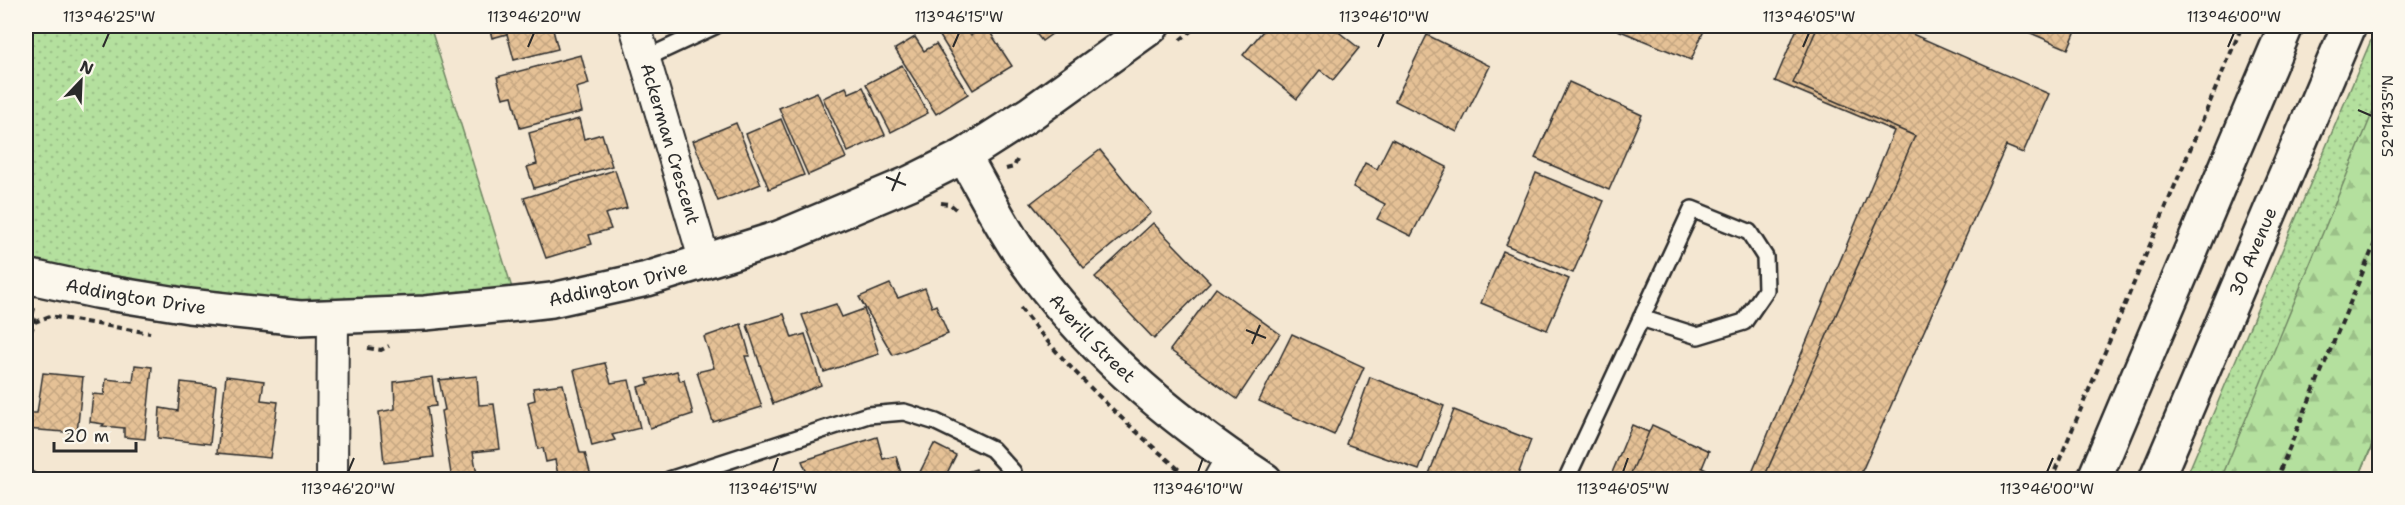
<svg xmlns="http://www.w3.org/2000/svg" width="2405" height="505" viewBox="0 0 2405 505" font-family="'Shantell Sans',sans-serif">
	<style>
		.grass { fill: url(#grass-dots); stroke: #708664; stroke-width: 1.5 }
		.forest { fill: url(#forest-firs); stroke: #708664; stroke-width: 1.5 }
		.building { fill: url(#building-cross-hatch); stroke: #2b2b2b; stroke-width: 1.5 }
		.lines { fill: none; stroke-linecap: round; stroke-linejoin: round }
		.lane-casing { stroke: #2b2b2b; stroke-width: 20 }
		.street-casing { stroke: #2b2b2b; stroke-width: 34 }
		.secondary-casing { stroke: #2b2b2b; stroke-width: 38 }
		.path { stroke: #2b2b2b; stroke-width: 4; stroke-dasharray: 6 4.5; stroke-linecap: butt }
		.lane { stroke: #fbf7ec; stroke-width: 15 }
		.street { stroke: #fbf7ec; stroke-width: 30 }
		.secondary { stroke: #fbf7ec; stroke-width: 33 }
		.ticks { fill: none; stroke: #2b2b2b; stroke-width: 2 }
		.labels { text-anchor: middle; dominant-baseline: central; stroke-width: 4.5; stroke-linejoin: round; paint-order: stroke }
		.street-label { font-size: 18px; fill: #2b2b2b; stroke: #fbf7ec }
		.neatline { fill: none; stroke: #2b2b2b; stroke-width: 2 }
		.ticks-label { font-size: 15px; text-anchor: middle; fill: #2b2b2b }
	</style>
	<defs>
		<pattern id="grass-dots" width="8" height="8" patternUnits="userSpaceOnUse" patternTransform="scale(1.5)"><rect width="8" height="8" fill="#b4e09e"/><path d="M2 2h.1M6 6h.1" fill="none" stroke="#9bc088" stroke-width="1.8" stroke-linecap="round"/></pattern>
		<pattern id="forest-firs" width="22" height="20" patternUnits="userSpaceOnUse" patternTransform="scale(1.5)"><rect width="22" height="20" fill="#b4e09e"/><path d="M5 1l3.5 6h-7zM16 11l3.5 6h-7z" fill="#9bc088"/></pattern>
		<pattern id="building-cross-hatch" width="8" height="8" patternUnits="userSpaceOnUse" patternTransform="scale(1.5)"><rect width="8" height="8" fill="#e5c196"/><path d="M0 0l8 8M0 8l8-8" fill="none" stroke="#c5a681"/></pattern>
	</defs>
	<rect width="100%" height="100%" fill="#f4e7d2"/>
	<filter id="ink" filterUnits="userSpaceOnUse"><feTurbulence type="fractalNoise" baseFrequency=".0167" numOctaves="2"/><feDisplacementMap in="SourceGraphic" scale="12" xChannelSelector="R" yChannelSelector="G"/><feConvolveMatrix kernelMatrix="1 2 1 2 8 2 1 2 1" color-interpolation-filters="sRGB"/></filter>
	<g filter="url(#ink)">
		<!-- grass -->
		<g class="grass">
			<path d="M26,26H430L517,304L333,317L26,276Z"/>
			<path d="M2377,26H2379L2380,428L2358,479L2185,480Z"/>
		</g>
		<!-- forest -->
		<path class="forest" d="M2379,97V428L2358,479H2221Z"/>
		<!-- building -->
		<g class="building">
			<path d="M489,26H555H552L558,49L514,60L507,34L492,38Z"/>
			<path d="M958,26H965L971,35L986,26L1012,66L973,90L940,36Z"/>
			<path d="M1030,26H1063L1042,41Z"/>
			<path d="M1267,26H1285L1290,29L1293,26H1331L1359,48L1333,80L1320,70L1297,99L1243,55Z"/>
			<path d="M1620,26H1706L1691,60L1618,30Z"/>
			<path d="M1798,26H1862L2014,88L1852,480H1749L1894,131L1775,81Z"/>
			<path d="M1818,26H1894L2049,94L2023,153L2006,146L1858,480H1763L1915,136L1793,83Z"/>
			<path d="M2014,26H2078L2068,49Z"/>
			<path d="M1427,35L1490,66L1457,132L1395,101Z"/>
			<path d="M915,37L924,51L936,44L968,94L936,114L895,49Z"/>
			<path d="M581,55L589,84L576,88L582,112L520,128L512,96L503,98L497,77Z"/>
			<path d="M902,65L928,113L891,132L866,84Z"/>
			<path d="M1569,82L1642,115L1609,190L1535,158Z"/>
			<path d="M846,87L849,93L863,87L885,135L848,152L823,98Z"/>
			<path d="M817,92L846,158L808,175L779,108Z"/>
			<path d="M579,119L584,139L602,134L612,166L534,188L527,167L537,164L529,133Z"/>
			<path d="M781,119L804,175L769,189L746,134Z"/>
			<path d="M736,123L761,184L718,201L693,141Z"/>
			<path d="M1392,139L1447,167L1411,236L1377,219L1385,204L1353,187L1365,163L1377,169Z"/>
			<path d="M1100,150L1151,213L1084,268L1031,203Z"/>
			<path d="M615,170L627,208L605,214L611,229L589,235L592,244L546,258L524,198Z"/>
			<path d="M1536,173L1604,201L1573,273L1506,245Z"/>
			<path d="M1153,223L1210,282L1154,339L1095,277Z"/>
			<path d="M1503,251L1569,279L1547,330L1481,303Z"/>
			<path d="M890,284L898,298L925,288L932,307L936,305L948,334L893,355L859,297Z"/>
			<path d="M1216,288L1280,334L1237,399L1170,350Z"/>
			<path d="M836,304L842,317L864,309L879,354L824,372L802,315Z"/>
			<path d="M784,314L792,338L805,334L821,385L773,404L747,325Z"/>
			<path d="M741,324L750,356H745L762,407L713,422L697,372L714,368L704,337Z"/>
			<path d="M1292,334L1364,367L1334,435L1259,401Z"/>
			<path d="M605,363L611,383L629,380L640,428L612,435L615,440L592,446L574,370Z"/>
			<path d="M135,365L152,367L145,439L124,437V428L102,426L104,424L90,422L93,394L104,395L106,379L133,382Z"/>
			<path d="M677,371L680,381L684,380L693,414L650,428L638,387L649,384L647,379Z"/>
			<path d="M43,373L83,377L77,433L26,429V413H37Z"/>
			<path d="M226,376L264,381L261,400L278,402L270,458L217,453Z"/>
			<path d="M477,376L479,405L494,404L500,449L473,452L478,480H452L441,411L445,410L439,380Z"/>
			<path d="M432,377L436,406L427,407L434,457L384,463L379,412L395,409L394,382Z"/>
			<path d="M1370,377L1444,406L1419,470L1346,444Z"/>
			<path d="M181,382L216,386L210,444L158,438L160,408L178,411Z"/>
			<path d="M563,384L580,453H585L592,480H559L555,460L546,462L543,448L538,449L528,402L535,400L533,388Z"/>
			<path d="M1454,410L1531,440L1516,480L1427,479Z"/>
			<path d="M1632,425L1685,448L1677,467L1707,480H1609Z"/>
			<path d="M1652,425L1709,451L1702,468L1727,480H1628Z"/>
			<path d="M877,437L883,459L896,456L903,480H810L802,461Z"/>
			<path d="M934,444L956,455L945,477L935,480L920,472Z"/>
			<path d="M976,469L979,480H943Z"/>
		</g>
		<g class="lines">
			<!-- lane casing -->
			<g class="lane-casing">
				<g id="lane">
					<path d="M644,59L715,26"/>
					<path d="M26,479L29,480"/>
					<path d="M669,480L868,415L904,412L936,422L992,449L1013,472L1014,480"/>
					<path d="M1566,480L1692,209L1749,232L1765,257L1766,290L1744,322L1698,336L1641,318"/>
				</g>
			</g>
			<!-- street casing -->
			<g class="street-casing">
				<g id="street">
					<path id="s1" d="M635,26L705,262"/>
					<path d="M332,480L333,317"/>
					<path d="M1219,480L1231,458"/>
				</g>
			</g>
			<!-- secondary casing -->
			<g class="secondary-casing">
				<g id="secondary">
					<path id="s2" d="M964,156C981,186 997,218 1016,247C1080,342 1169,418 1265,480"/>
					<path id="s3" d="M26,276L96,291L189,306L300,318L425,313L517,304L552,300L647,279L779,238L910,183L964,156L1031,113L1152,26"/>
					<path d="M2094,480L2286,26"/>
					<path id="s4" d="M2156,480L2349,26"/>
				</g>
			</g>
			<!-- path -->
			<g class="path">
				<path d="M1180,40L1197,26"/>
				<path d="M1006,169L1014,167L1017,160"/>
				<path d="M941,203L950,204L958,211"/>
				<path d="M34,308L32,316L35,322"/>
				<path d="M1020,308C1070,372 1128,426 1190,479"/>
				<path d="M26,342L35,322L50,316L150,333"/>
				<path d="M368,348L381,350L389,346"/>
				<path d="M2051,480L2242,26"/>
				<path d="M2276,480L2380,231"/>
			</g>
			<!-- lane -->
			<use href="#lane" class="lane"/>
			<!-- street -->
			<use href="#street" class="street"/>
			<!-- secondary -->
			<use href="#secondary" class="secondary"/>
		</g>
	</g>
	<!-- ticks -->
	<path class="ticks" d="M103,47L109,33M528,47L534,33M953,47L959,33M1378,47L1384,33M1803,47L1809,33M2228,47L2234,33M2358,110L2372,116M886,177L906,185M892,191L900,172M1246,330L1266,338M1252,344L1260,325M348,472L354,458M773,472L778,458M1198,472L1203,458M1623,472L1628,458M2047,472L2053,458"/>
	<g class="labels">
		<!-- street labels -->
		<g class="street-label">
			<text stroke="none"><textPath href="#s1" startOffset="123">Ackerman Crescent</textPath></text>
			<text stroke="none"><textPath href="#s4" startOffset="248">30 Avenue</textPath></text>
			<text stroke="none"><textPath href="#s3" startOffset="598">Addington Drive</textPath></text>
			<text stroke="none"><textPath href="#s3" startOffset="112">Addington Drive</textPath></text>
			<text stroke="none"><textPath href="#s2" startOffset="224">Averill Street</textPath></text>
		</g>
	</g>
	<!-- margin -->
	<rect width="2405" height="505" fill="none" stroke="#fbf7ec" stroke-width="66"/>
	<!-- north arrow -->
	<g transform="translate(81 81) rotate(23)" stroke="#fbf7ec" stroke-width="4.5" paint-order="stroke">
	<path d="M0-4.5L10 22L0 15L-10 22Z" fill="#2b2b2b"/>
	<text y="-9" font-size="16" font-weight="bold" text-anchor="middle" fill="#2b2b2b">N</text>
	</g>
	<!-- scale -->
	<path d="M54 442v9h82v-9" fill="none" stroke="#2b2b2b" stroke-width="3"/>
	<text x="63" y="442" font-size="18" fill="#2b2b2b" stroke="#fbf7ec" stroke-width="4.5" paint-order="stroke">20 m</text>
	<rect x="33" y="33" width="2339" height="439" class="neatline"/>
	<g class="ticks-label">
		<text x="109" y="22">113°46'25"W</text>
		<text x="534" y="22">113°46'20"W</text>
		<text x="959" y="22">113°46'15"W</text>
		<text x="1384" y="22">113°46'10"W</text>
		<text x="1809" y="22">113°46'05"W</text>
		<text x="2234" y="22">113°46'00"W</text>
		<text transform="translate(2388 116) rotate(-90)" y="5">52°14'35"N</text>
		<text x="348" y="494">113°46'20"W</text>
		<text x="773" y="494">113°46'15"W</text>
		<text x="1198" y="494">113°46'10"W</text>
		<text x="1623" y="494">113°46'05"W</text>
		<text x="2047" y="494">113°46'00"W</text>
	</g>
</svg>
